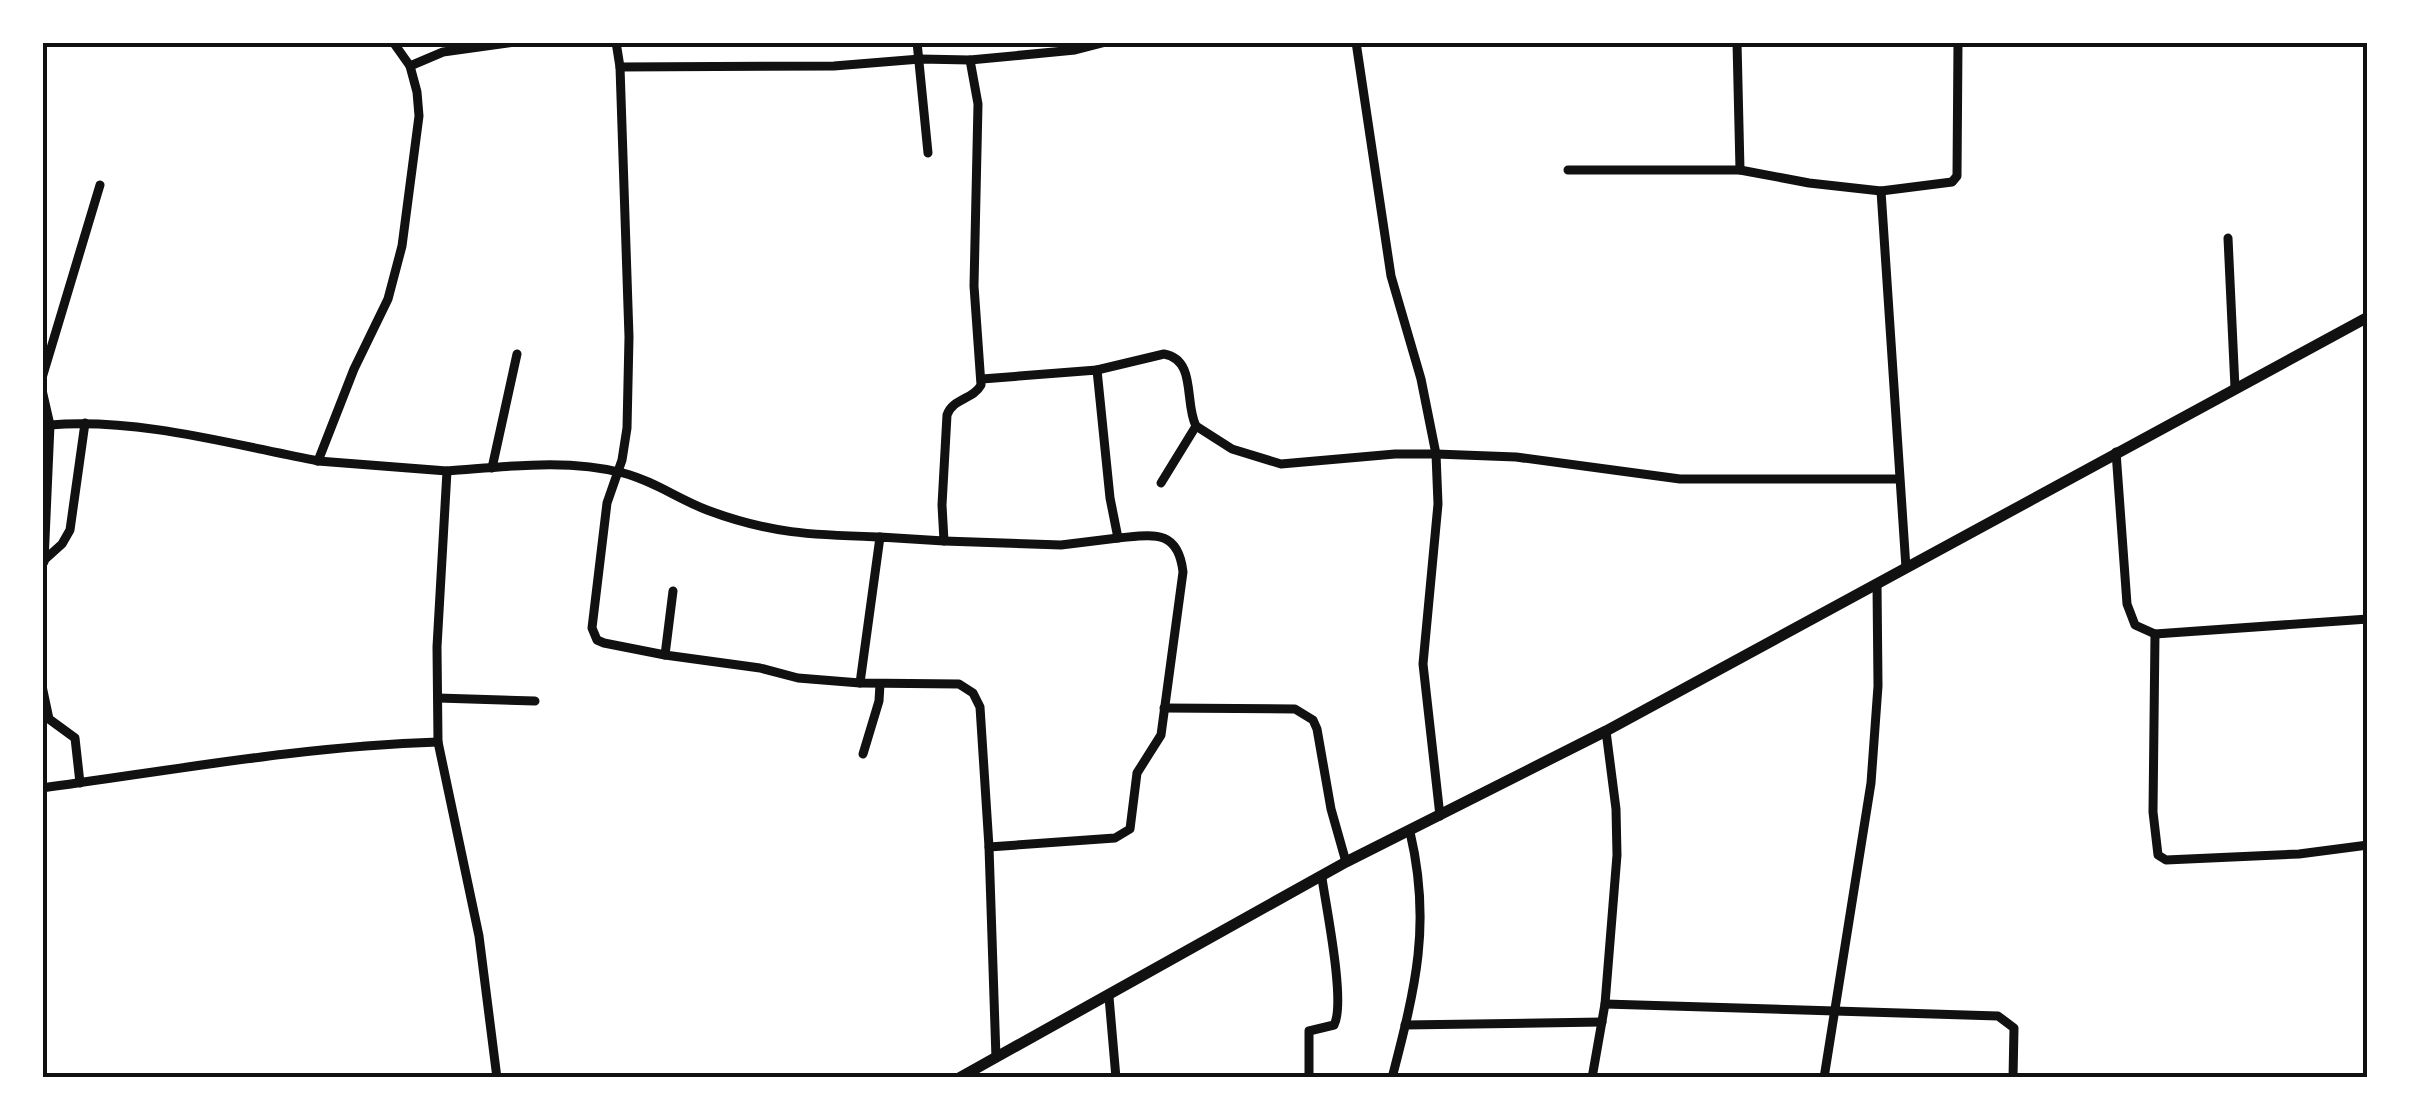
<svg xmlns="http://www.w3.org/2000/svg" width="2410" height="1120" viewBox="0 0 2410 1120" font-family="Jost,sans-serif">
	<style>
		.lines { fill: none; stroke-linecap: round; stroke-linejoin: round }
		.minor { stroke: #111; stroke-width: 9 }
		.tertiary { stroke: #111; stroke-width: 11 }
		.neatline { fill: none; stroke: #111; stroke-width: 4 }
	</style>
	<rect width="100%" height="100%" fill="#fff"/>
	<g class="lines">
		<!-- minor -->
		<g class="minor">
			<path d="M393,42L410,66L417,92L419,116L402,246L388,299L354,369L318,461L447,471L437,647L438,742L479,936L497,1078"/>
			<path d="M616,42L620,67L834,66L920,59L970,60L1075,50L1106,42"/>
			<path d="M917,42L928,153"/>
			<path d="M1356,42L1391,276L1421,379L1436,454L1438,504L1423,664L1440,816"/>
			<path d="M1737,42L1740,170"/>
			<path d="M970,60L978,104L974,286L981,385C973,400 953,398 947,415L942,505L944,541L880,537L860,683L959,684L973,693L980,707L989,847L996,1058"/>
			<path d="M410,66L443,52L515,42"/>
			<path d="M620,67L629,337L627,428L622,460L607,503L592,628L597,640L604,643L665,655"/>
			<path d="M1568,170H1740L1809,183L1881,191L1952,182L1957,176L1958,42"/>
			<path d="M1881,191L1906,568"/>
			<path d="M2228,238L2235,388"/>
			<path d="M1097,370L1164,354C1197,360 1184,403 1196,426L1232,449L1281,464L1395,454H1436L1516,457L1680,479H1899"/>
			<path d="M42,378L100,185"/>
			<path d="M982,379L1097,370L1110,498L1118,538C1152,535 1178,528 1183,572L1161,735L1137,773L1130,829L1115,838L989,847"/>
			<path d="M42,390L50,425C140,418 230,444 318,461"/>
			<path d="M2116,452L2127,604L2135,625L2155,634L2368,619"/>
			<path d="M492,468L517,354"/>
			<path d="M447,471C504,467 567,458 623,473C654,481 678,499 707,510C771,534 813,535 880,537"/>
			<path d="M1161,483L1196,426"/>
			<path d="M944,541L1061,545L1118,538"/>
			<path d="M42,562L62,544L70,530L85,423"/>
			<path d="M44,562L50,425"/>
			<path d="M673,591L665,655L760,668L798,678L860,683"/>
			<path d="M2155,634L2153,812L2158,855L2166,860L2299,854L2368,845"/>
			<path d="M42,686L49,719L75,738L80,783"/>
			<path d="M438,698L535,701"/>
			<path d="M1164,708L1295,709L1313,720L1317,729L1331,809L1346,862"/>
			<path d="M863,754L879,701L880,684"/>
			<path d="M42,788C174,770 305,746 438,742"/>
			<path d="M1109,997L1116,1078"/>
			<path d="M1605,1004L1998,1016L2014,1028L2013,1078"/>
			<path d="M1405,1025L1602,1022"/>
			<path d="M1309,1078V1031L1334,1025C1346,1003 1326,907 1322,878"/>
			<path d="M1392,1078C1415,989 1432,925 1410,832"/>
			<path d="M1592,1078L1605,1004L1617,855L1616,809L1606,731"/>
			<path d="M1824,1078L1871,783L1878,686L1877,584"/>
		</g>
		<!-- tertiary -->
		<path class="tertiary" d="M959,1078L1346,862L1606,731L2368,317"/>
	</g>
	<!-- border -->
	<rect width="2410" height="1120" fill="none" stroke="#ffffff" stroke-width="90"/>
	<rect x="45" y="45" width="2320" height="1030" class="neatline"/>
</svg>
